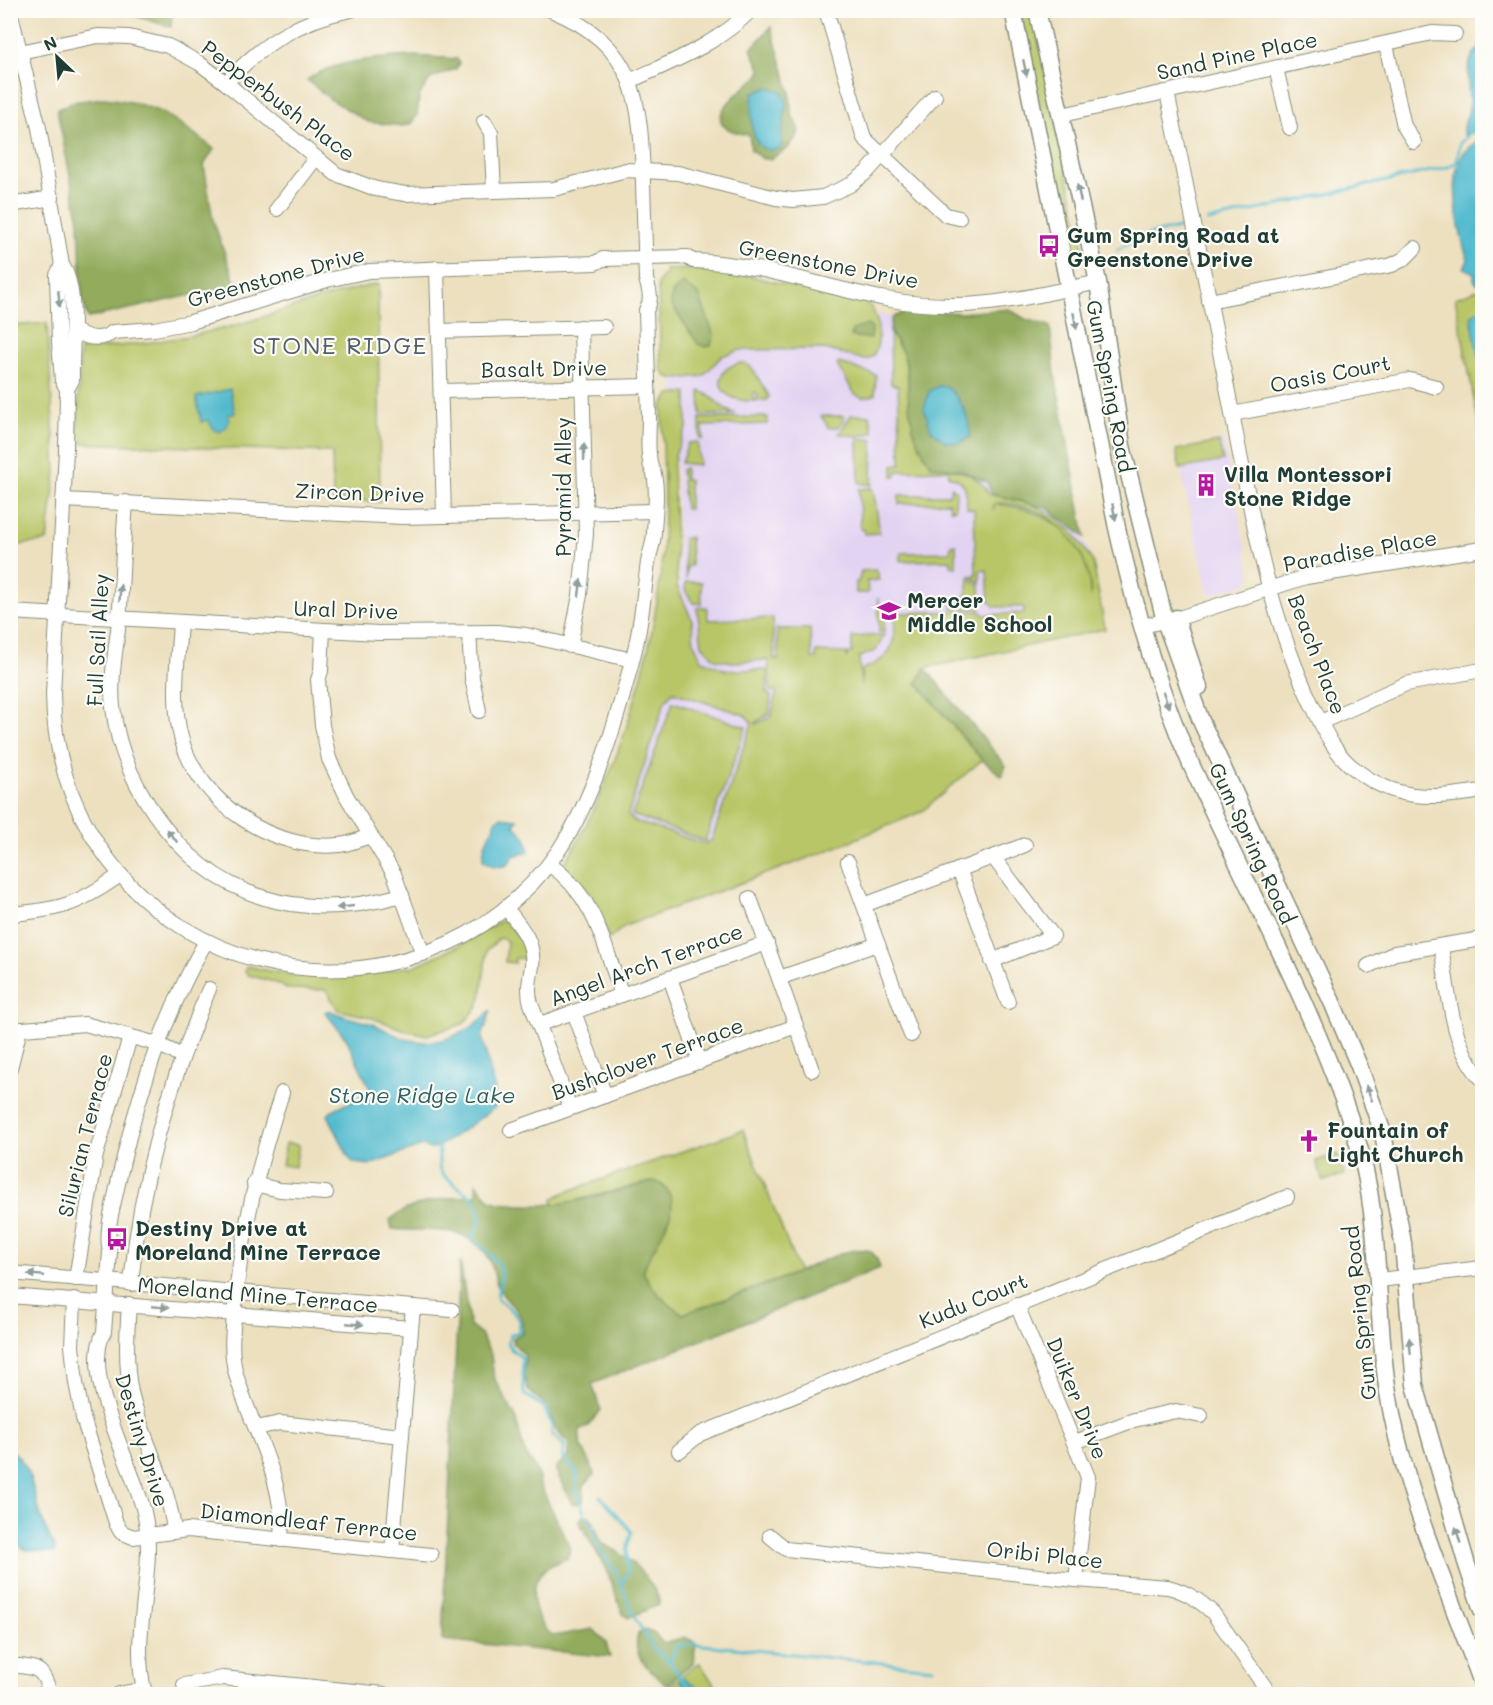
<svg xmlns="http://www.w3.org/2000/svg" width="1493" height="1705" viewBox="0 0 1493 1705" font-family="Mali,sans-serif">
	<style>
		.built { fill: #e3d3f2 }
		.green { fill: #b9c668; stroke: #6c824e; stroke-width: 1.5; fill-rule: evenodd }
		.forest { fill: #92ab5c; stroke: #587448; stroke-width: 1.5 }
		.water { fill: #50b9cd; stroke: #387b80; stroke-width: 1.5 }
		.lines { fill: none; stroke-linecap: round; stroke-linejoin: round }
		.stream { stroke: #50b9cd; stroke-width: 3 }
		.minor-casing { stroke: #868e7a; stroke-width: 16 }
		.major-casing { stroke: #868e7a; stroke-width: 19 }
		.minor { stroke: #fff; stroke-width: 14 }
		.major { stroke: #fff; stroke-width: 16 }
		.oneway { fill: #8f9e9a }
		.labels { text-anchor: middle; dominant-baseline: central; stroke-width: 4.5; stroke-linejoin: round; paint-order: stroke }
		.street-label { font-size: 21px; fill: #1f3d34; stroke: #fdfcf7 }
		.poi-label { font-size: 21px; font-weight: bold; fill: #1f3d34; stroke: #fdfcf7; text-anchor: start }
		.water-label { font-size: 22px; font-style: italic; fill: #2e6262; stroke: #fdfcf7 }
		.quarter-label { font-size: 24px; letter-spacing: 1.5px; fill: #515e6b; stroke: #fdfcf7 }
	</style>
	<rect width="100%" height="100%" fill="#fdfcf7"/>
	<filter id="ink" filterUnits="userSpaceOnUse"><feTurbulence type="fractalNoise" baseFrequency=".0167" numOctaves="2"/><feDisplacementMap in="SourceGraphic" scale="12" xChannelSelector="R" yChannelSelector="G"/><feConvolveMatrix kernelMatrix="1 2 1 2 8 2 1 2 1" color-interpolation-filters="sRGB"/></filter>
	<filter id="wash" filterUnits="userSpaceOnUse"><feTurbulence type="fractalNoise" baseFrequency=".008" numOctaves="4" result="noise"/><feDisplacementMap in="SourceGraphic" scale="24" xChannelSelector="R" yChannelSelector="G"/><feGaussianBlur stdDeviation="1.35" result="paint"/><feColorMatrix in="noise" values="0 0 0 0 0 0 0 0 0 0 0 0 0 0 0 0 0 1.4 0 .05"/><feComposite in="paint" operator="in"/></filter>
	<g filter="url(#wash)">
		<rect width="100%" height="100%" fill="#ede0bf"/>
		<!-- built -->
		<g class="built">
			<path d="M672,293L869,311L892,318L890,326L892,336L904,355L911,466H954L1073,513L1093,562L1105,629L926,668L982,760L921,812L819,854L625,926L609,829L675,632L679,580Z"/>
			<path d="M1223,440L1251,575L1247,583L1209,595L1176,450Z"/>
		</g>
		<!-- green -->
		<g class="green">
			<path d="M1020,11H1032L1084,251L1078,260L1074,258C1057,175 1036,94 1020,11Z"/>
			<path d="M665,270L695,269L741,274L867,303C879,312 883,343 872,357L865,360L824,349L740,350L722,356L703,376L675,379L666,376L661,368L658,284L661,277L666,275Z"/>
			<path d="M378,284L380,502L333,500L332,452L77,443L80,350C131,345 180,340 229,327C280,313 326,294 378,284Z"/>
			<path d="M1482,288V442L1455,298Z"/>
			<path d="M47,323L56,472L47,541L11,546V326Z"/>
			<path d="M890,327L892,336L904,355L908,379L931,466C953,469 979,472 989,494L1034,505L1057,518L1075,535L1093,562L1105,629L925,668L917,683L982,760L921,812L819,854L625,926L609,939L590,893L563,866C616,780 655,657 662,556C666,506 663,456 662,406L669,395L687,393V427L676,452L673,467L677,586L692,620L694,643L702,660L726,670H767V694L771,695L769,714L756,722V724L771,717L776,694V691H770L768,660L733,662L715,659L702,645L697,608L707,607L708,620L773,618L774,659H778L777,629H810L812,658H816V652L846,653L847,658L848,653H852V637L884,635L876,651L859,657L861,685L862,670C867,666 874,665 879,661C896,651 895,631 895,613L981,611L984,615L1024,613V607H995L989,601L987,570L980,571V583L970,576L976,575L974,509L967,508C966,491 968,481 949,476L948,470L897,471L896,477H893V465L901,464V460L898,386L891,384ZM998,503C1051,504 1089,544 1091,596C1089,590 1090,581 1088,574C1078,528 1037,507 995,504L993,510L994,504ZM673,692L745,715L752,723L712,839L705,844L634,821L628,815L665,701Z"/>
			<path d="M745,363L752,368L769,396L767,400L756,401L758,395L755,392L752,394L754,401C707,402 715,362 745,363Z"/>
			<path d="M839,363L876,375L875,395L863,398L855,394L837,365Z"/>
			<path d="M700,391C714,395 720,410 736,414L701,415Z"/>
			<path d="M851,415H870L873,433L857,436L839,434Z"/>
			<path d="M821,416H844L845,417L839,427L829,428Z"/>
			<path d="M768,417L767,424L703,426V439H700V418Z"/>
			<path d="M858,438L873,440L872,485L859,483Z"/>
			<path d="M698,442L699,465L681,463L688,443Z"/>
			<path d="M1219,442L1223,461L1180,469L1176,450Z"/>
			<path d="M685,468V479L689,480V509H685L681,470Z"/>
			<path d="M952,487L956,491L955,509H950L949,502L899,504V495H949Z"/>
			<path d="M872,488C875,496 879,524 879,533L864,534V529H860L859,489Z"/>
			<path d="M690,537L691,566H687L686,579L683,539Z"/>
			<path d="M956,544V567L951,566V560L901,561V553L950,552L951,545Z"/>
			<path d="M877,570L879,580L867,581L868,593H856V582L859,581L861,571Z"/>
			<path d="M969,578L980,586L981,608L952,609V602C967,600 968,591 969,578Z"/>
			<path d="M686,582H701L702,604L693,603L685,590Z"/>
			<path d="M878,598L880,606L885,610L884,632H879Z"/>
			<path d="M673,702L746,727L705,841L632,815Z"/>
			<path d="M502,920L506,921L522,942L526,959L515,958V963L505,962L507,941L500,938L487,950L481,998L477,1008L463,1024L427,1035L408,1031L370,1017L338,1010L326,990L287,989L274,982L248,975L245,971L247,966C301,980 351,979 405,967L410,968L458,946Z"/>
			<path d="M743,1130L799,1272L789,1276L683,1314C665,1303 652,1290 643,1271L646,1261L655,1247V1181L553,1206V1199L563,1193Z"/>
			<path d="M286,1143L299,1145L295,1167L282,1165Z"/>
			<path d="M1338,1154L1344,1175L1323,1181L1316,1161Z"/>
			<path d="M700,1663L720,1694H658L696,1665Z"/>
		</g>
		<!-- forest -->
		<g class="forest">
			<path d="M119,11H172L171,27Z"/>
			<path d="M771,27L790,92L791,114L799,128L798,135L787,149L770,159H763L751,150L749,135C690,126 738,94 758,76L761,71L751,49Z"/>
			<path d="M414,56L457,59L459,64L456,69L430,79L419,96L417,116L410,124L402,126L368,122L330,99L307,80C334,59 381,58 414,56Z"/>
			<path d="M104,98C155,103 174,117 214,149L204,165L213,220L236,285L88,318L82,298L79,221L57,110L72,102Z"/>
			<path d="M683,283L699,295L714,336L711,345L706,347L698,344L671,304L672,293Z"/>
			<path d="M910,309L960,313L1009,309L1025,319L1050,326L1055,375L1085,537L1047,508L992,494L987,482L961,470L932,466C913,441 909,418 908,388C908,378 908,365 904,355C899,341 886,335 892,318Z"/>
			<path d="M868,325L872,329L871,339L851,336L852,330Z"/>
			<path d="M925,668L1006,766L1002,776L982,760L917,683Z"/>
			<path d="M655,1181C696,1200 650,1245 643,1272C652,1290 665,1303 683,1314C718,1302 753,1290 788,1276C808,1269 846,1246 867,1250C875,1252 878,1260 880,1268L592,1384L601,1410L588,1426L580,1429C577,1449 592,1458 594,1475L584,1485L583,1502L572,1504L556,1471V1467L569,1456L568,1443L556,1430L547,1406L528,1390L524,1376L525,1355L513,1343V1338L523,1332C521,1304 510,1309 499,1289C494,1279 494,1268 489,1259C466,1221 429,1233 392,1229L390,1220C413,1200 448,1198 477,1195L476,1183L491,1201C550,1214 599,1195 655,1181Z"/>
			<path d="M460,1261L470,1326L481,1335L491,1355L494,1378L516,1418L524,1451L538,1473L540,1485L570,1547L568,1558C558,1562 545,1566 539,1576C527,1594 536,1624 553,1636L593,1629L606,1642L610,1657L442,1640Z"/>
			<path d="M583,1516H589C597,1524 596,1533 601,1541C606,1547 615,1549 621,1554C638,1566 652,1582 660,1601L658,1605L628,1618L623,1614L606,1569L579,1521Z"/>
			<path d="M644,1630L654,1633L663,1643L685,1637L696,1643L693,1663L665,1685C650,1667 631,1661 638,1633Z"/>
		</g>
		<!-- water -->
		<g class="water">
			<path d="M1482,47V130L1464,135C1460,127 1468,118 1469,109C1471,89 1460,59 1482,47Z"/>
			<path d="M768,87L781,91C794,104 777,129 782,144L780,149C748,159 750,115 753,94Z"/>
			<path d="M1482,138V288L1474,280V273L1464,268L1468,260C1459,234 1449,181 1461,157C1466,149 1474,143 1482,138Z"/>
			<path d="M1482,310V377L1471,317L1475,312Z"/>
			<path d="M938,386H947C961,401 970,415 970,437L958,443L946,442L931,430L924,409L929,391Z"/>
			<path d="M230,389L235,413L228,415C230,423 228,428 220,432L214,430L208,420L201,422L196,397Z"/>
			<path d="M501,817L518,819L514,825L526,837L529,852L513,856L508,865C499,868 490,866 483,860C483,846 487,836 495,826V821Z"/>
			<path d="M329,1010C343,1018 358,1019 373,1024C383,1028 392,1034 403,1038C434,1049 470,1034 491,1010L482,1037L495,1090V1107C486,1114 438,1150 431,1149C427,1149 425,1146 422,1146L370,1165L354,1163L349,1158L328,1115C338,1101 360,1105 370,1089L347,1040L325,1012Z"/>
			<path d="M10,1449C31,1465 33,1491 40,1513C43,1525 50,1537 55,1549L54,1553L26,1550L11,1542Z"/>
			<path d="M685,1678L705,1694H690L680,1680Z"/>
		</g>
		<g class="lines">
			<!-- stream -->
			<g class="stream">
				<path d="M1208,221L1448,167L1457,162L1460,143L1469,134"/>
				<path d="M1117,250L1145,235L1179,228"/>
				<path d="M439,1146V1167L443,1175L475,1200L481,1222L472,1236C479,1249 501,1257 501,1275C501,1283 496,1290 498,1299C510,1309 520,1313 520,1331L511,1335L508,1342L512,1350L522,1357L524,1394L544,1407L552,1425V1434L564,1445L563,1457L577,1473L576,1489L584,1513L594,1527L598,1547L616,1572L635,1618L654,1649L670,1662L683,1680"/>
				<path d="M600,1496L632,1532L627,1546L628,1570L623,1584"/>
				<path d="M670,1662L676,1646L692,1644L933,1668"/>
			</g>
		</g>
	</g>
	<g filter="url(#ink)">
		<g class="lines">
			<!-- minor casing -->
			<g class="minor-casing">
				<g id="minor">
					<path d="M826,10L864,138L946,215L959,218"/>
					<path d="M10,11L39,128L62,265C79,290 71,349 72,380L67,389L66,450L53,694C55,899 264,1028 449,943C498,921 542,881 569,834C598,784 621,706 635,649C642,621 644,591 648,562C650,551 654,543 654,531C655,514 658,491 654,474C653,470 650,467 650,462C647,448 649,432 649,418C648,382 647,346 646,310C653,300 649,290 646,279C645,247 644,215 643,183C641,101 637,45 551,10"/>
					<path d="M1386,45L1404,126L1414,142"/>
					<path d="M10,54L98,36L129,37L168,46L199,63L226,83L336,174L376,189L405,194L554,189L626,170L678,173L776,198L793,200L823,197L850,185L867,172L935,96"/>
					<path d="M1276,68L1290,128"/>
					<path d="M630,81C673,61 718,44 751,10"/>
					<path d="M226,83C261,44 300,20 351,10"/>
					<path d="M1167,92C1186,185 1205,279 1224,372C1247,486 1263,607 1316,713C1325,732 1334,751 1350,765C1393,802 1431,799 1482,791"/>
					<path d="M1062,115L1432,33L1455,34"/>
					<path d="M484,121L491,133L494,191"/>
					<path d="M10,205L52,198"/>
					<path d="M277,209L315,159"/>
					<path d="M62,265L57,275L59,342L62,380L67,389"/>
					<path d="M437,268L444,516"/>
					<path d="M1209,301L1392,265L1404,259L1415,248"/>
					<path d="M439,331L604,327"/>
					<path d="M79,333C90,339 103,340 113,332L154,329L191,322L327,280L369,271L595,263L603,259L687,257L693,261C759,263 822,287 886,299C965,314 1022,299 1098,282"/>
					<path d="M442,391L648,386"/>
					<path d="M1232,414L1410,380L1436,387"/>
					<path d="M63,500L402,517L654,511"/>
					<path d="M126,502C123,542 122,582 119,621C116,649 110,679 113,707C117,745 132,781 154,813C214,901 302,923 402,895"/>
					<path d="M10,612L378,633L497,632L526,635L632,660"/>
					<path d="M180,622C178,661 171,704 182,741C201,804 274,852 339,845C350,844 360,839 370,836"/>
					<path d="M1142,626L1182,617L1306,577L1482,549"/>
					<path d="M323,630L321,671L318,680L322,725L329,759L347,797L394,874L423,954"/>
					<path d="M469,633L472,678L479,711"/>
					<path d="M570,646L580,595L586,534L581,327"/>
					<path d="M1321,722L1406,684L1482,670"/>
					<path d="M848,862L911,1035"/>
					<path d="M549,864C596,897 603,943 622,995"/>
					<path d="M959,869L1008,1002"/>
					<path d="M750,898L812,1070"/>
					<path d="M864,905L1025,845"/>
					<path d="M506,908C520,926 535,941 532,966C530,979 527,990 531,1004L570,1108"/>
					<path d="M10,914C61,910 79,904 120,875"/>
					<path d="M1441,947C1449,990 1450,1046 1482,1079"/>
					<path d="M992,961L1053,936L993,857"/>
					<path d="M1368,966L1395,953L1482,939"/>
					<path d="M670,978L700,1062"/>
					<path d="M779,978L878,944"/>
					<path d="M574,1012L605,1096"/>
					<path d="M540,1024L767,943"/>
					<path d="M10,1030L85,1024L157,1044L182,1056"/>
					<path d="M10,1068L20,1029"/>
					<path d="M511,1130L796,1026"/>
					<path d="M254,1184L280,1190L326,1193"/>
					<path d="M10,1273L413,1307"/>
					<path d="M76,1279L96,1155L130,1037"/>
					<path d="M1379,1280L1482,1268"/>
					<path d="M131,1284C140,1180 169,1085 209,989"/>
					<path d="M10,1296L411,1328"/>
					<path d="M74,1300L72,1346L76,1383L83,1418L116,1523L121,1532L133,1537L188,1530L431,1555"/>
					<path d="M129,1304C127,1334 125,1363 131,1392C142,1439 168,1481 174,1530"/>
					<path d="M1017,1305L1088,1477L1076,1580"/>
					<path d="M256,1428L280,1423L402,1436"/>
					<path d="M1075,1442L1134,1420L1176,1411L1201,1416"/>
					<path d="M679,1451L700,1434L1287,1197"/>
					<path d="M770,1536L786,1549L1076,1580L1168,1587C1187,1592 1199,1600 1213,1613L1270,1694"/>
					<path d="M281,1540C286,1476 250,1429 235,1370C230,1349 233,1327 235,1306C241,1233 259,1162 282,1093"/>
					<path d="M392,1551L413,1307L452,1310"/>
					<path d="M10,1665C37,1668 43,1666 50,1694"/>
					<path d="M184,1685L223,1678L384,1694"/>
					<path d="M119,1694L144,1689"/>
					<path d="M145,1694C129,1633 158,1570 144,1512C134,1467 80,1376 104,1332L110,1252C105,1233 113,1207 117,1188C135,1102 162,1019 206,941"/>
				</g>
			</g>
			<!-- major casing -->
			<g class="major-casing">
				<g id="major">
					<path d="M1013,10L1117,528C1135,608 1157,687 1190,762C1246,887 1314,1007 1356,1137C1383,1220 1374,1308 1388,1392C1404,1493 1447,1587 1482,1683"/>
					<path d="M1037,10L1098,282L1122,446L1165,621L1201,721L1332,1002L1359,1066L1383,1133L1403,1243L1415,1385L1466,1562L1482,1610"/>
					<path d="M1176,618L1199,687"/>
				</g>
			</g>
			<!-- minor -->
			<use href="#minor" class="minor"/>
			<!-- major -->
			<use href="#major" class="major"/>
		</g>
		<!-- one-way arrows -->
		<defs><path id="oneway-solid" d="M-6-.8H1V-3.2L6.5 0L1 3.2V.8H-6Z" transform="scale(1.5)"/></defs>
		<g class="oneway">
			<use href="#oneway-solid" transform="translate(1025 68) rotate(78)"/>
			<use href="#oneway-solid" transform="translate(1079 193) rotate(-102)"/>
			<use href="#oneway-solid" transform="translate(59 299) rotate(85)"/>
			<use href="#oneway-solid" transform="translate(1075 321) rotate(79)"/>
			<use href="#oneway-solid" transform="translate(584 452) rotate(-91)"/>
			<use href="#oneway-solid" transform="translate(1114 512) rotate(79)"/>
			<use href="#oneway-solid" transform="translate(580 588) rotate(-83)"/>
			<use href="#oneway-solid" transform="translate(120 593) rotate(-87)"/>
			<use href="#oneway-solid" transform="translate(1166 700) rotate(70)"/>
			<use href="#oneway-solid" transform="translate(172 836) rotate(-130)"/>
			<use href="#oneway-solid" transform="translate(345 907) rotate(174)"/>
			<use href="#oneway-solid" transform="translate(1369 1093) rotate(-111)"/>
			<use href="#oneway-solid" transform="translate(36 1275) rotate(-175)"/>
			<use href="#oneway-solid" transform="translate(160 1307) rotate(5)"/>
			<use href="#oneway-solid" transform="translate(355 1324) rotate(5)"/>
			<use href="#oneway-solid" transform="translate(1410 1346) rotate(-95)"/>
			<use href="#oneway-solid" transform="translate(1458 1535) rotate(-106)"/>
		</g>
	</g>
	<!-- icons -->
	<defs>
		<g id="bus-bare" transform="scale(1.8)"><path d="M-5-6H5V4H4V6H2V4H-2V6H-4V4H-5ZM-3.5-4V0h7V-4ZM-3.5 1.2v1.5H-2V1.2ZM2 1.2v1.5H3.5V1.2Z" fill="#b5179e" stroke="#fdfcf7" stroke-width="2.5" paint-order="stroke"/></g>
		<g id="building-bare" transform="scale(1.8)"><path d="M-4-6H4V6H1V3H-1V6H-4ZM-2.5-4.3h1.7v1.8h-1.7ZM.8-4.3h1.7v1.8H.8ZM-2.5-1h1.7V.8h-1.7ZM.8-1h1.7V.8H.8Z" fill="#b5179e" stroke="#fdfcf7" stroke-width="2.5" paint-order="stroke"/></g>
		<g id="school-bare" transform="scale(1.8)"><path d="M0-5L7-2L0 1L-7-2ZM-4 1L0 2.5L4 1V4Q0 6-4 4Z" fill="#b5179e" stroke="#fdfcf7" stroke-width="2.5" paint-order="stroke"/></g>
		<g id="church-bare" transform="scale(1.8)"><path d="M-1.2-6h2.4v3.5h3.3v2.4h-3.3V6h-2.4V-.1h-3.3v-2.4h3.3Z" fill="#b5179e" stroke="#fdfcf7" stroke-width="2.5" paint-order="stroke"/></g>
	</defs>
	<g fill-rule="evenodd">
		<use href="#bus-bare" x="1049" y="246"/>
		<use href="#building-bare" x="1206" y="485"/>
		<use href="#school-bare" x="889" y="611"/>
		<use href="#church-bare" x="1309" y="1141"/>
		<use href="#bus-bare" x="117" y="1239"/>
	</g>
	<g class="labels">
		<!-- street labels -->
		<g class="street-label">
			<text transform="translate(1237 55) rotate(-12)">Sand Pine Place</text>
			<text transform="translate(279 100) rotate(37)">Pepperbush Place</text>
			<text transform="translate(829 263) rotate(11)">Greenstone Drive</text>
			<text transform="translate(276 276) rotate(-15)">Greenstone Drive</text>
			<text transform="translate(544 368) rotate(-1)">Basalt Drive</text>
			<text transform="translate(1330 373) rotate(-11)">Oasis Court</text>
			<text transform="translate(1111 386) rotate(79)">Gum Spring Road</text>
			<text transform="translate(562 487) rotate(-90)">Pyramid Alley</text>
			<text transform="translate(360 492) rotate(2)">Zircon Drive</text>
			<text transform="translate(1360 550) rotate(-10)">Paradise Place</text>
			<text transform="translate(346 609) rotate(2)">Ural Drive</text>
			<text transform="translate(97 640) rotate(-87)">Full Sail Alley</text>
			<text transform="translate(1318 654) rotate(69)">Beach Place</text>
			<text transform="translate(1253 843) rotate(65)">Gum Spring Road</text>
			<text transform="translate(646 964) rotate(-20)">Angel Arch Terrace</text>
			<text transform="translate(647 1058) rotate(-20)">Bushclover Terrace</text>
			<text transform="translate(84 1135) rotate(-76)">Silurian Terrace</text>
			<text transform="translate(258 1294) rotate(5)">Moreland Mine Terrace</text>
			<text transform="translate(973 1300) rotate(-22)">Kudu Court</text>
			<text transform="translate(1359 1313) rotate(-96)">Gum Spring Road</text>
			<text transform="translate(1078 1398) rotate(68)">Duiker Drive</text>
			<text transform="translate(143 1440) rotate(73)">Destiny Drive</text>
			<text transform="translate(309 1521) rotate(6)">Diamondleaf Terrace</text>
			<text transform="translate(1045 1554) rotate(6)">Oribi Place</text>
		</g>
		<!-- poi labels -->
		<g class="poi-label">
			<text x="1067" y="234">Gum Spring Road at<tspan x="1067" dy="24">Greenstone Drive</tspan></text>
			<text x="1224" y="473">Villa Montessori<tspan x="1224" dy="24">Stone Ridge</tspan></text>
			<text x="907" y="599">Mercer<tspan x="907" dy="24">Middle School</tspan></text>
			<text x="1327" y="1129">Fountain of<tspan x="1327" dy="24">Light Church</tspan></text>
			<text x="135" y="1227">Destiny Drive at<tspan x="135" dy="24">Moreland Mine Terrace</tspan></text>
		</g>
		<!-- water labels -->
		<g class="water-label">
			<text x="422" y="1094">Stone Ridge Lake</text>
		</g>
		<!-- quarter labels -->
		<g class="quarter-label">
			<text x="340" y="344">STONE RIDGE</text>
		</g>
	</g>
	<!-- margin -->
	<rect width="1493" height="1705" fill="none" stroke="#fdfcf7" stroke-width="36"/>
	<!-- north arrow -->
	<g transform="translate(57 57) rotate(334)" stroke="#fdfcf7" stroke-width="4.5" paint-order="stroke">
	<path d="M0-4.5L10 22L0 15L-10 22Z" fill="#1f3d34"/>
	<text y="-9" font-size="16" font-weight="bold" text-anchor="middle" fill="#1f3d34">N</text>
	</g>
</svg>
